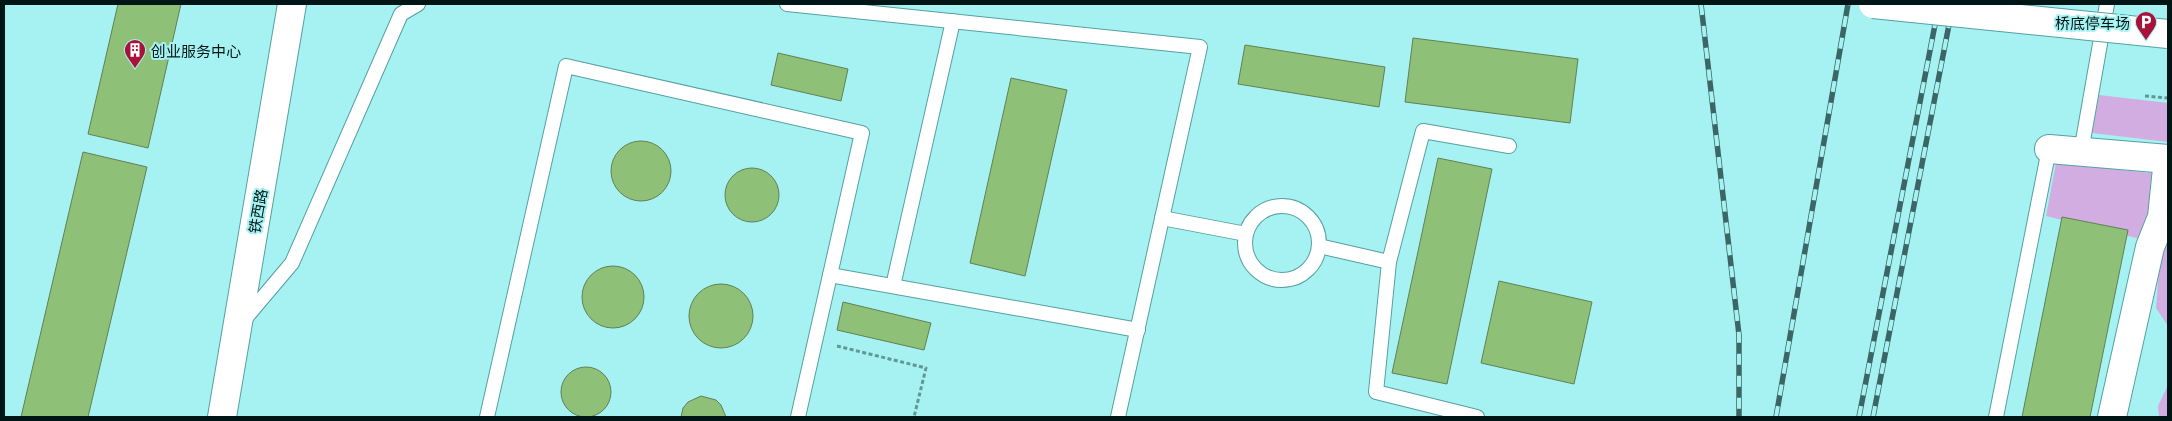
<svg xmlns="http://www.w3.org/2000/svg" width="2172" height="421" viewBox="0 0 2172 421" font-family="Literata,'Noto Sans SC',serif">
	<style>
		.green { fill: #d2ade1 }
		.building { fill: #8fc077; stroke: #628054 }
		.lines { fill: none; stroke-linecap: round; stroke-linejoin: round }
		.service-casing { stroke: #55a0a0; stroke-width: 16 }
		.minor-casing { stroke: #55a0a0; stroke-width: 30 }
		.tertiary-casing { stroke: #55a0a0; stroke-width: 30 }
		.path { stroke: #619797; stroke-width: 3; stroke-dasharray: 4 2.5; stroke-linecap: butt }
		.service { stroke: #fff; stroke-width: 14 }
		.minor { stroke: #fff; stroke-width: 28 }
		.tertiary { stroke: #fff; stroke-width: 28 }
		.rail-casing { stroke: #3c6565; stroke-width: 5.5 }
		.rail { stroke: #a6f2f2; stroke-width: 4; stroke-dasharray: 11; stroke-linecap: butt }
		.secondary-bridge-casing { stroke: #55a0a0; stroke-width: 30; stroke-linecap: butt }
		.secondary-bridge { stroke: #fff; stroke-width: 28 }
		.labels { text-anchor: middle; dominant-baseline: central; stroke-width: 4; stroke-linejoin: round; paint-order: stroke }
		.poi-label { font-size: 15px; fill: #001616; stroke: #a6f2f2; text-anchor: end }
		.street-label { font-size: 15px; fill: #001616; stroke: #a6f2f2 }
	</style>
	<rect width="100%" height="100%" fill="#a6f2f2"/>
	<!-- green -->
	<g class="green">
		<path d="M2099,95L2168,103V142L2092,133Z"/>
		<path d="M2056,163L2168,175V326L2156,308L2161,244L2046,216Z"/>
		<path d="M2168,385V417H2159L2158,406Z"/>
	</g>
	<!-- building -->
	<g class="building">
		<path d="M118,4H181L148,148L88,134Z"/>
		<path d="M1413,38L1578,59L1570,123L1405,102Z"/>
		<path d="M1245,45L1385,67L1379,107L1238,84Z"/>
		<path d="M778,53L848,69L841,101L771,85Z"/>
		<path d="M1011,78L1067,90L1025,276L970,263Z"/>
		<circle cx="641" cy="171" r="30"/>
		<path d="M83,152L147,167L88,417H21Z"/>
		<path d="M1438,158L1492,169L1447,384L1392,373Z"/>
		<circle cx="752" cy="195" r="27"/>
		<path d="M2062,217L2128,230L2090,417H2022Z"/>
		<circle cx="613" cy="297" r="31"/>
		<path d="M1499,281L1592,302L1574,384L1481,363Z"/>
		<circle cx="721" cy="316" r="32"/>
		<path d="M843,302L931,323L924,350L837,330Z"/>
		<circle cx="586" cy="392" r="25"/>
		<path d="M701,396L716,400L721,405L726,417H681L683,408L688,402Z"/>
	</g>
	<g class="lines">
		<!-- service casing -->
		<g class="service-casing">
			<g id="service">
				<path d="M787,4L1200,47L1118,417"/>
				<path d="M2081,152L2107,4"/>
				<circle cx="1282" cy="243" r="37"/>
				<path d="M1162,218L1246,234"/>
				<path d="M1319,246L1389,262L1376,392L1477,417"/>
				<path d="M1389,262L1423,131L1509,146"/>
				<path d="M830,275L1138,330"/>
				<path d="M893,286L953,21"/>
				<path d="M243,321L292,263L401,14L418,4"/>
				<path d="M487,417L566,66L862,133L798,417"/>
				<path d="M1996,417L2049,149"/>
			</g>
		</g>
		<!-- minor casing -->
		<g class="minor-casing">
			<g id="minor">
				<path d="M2049,149L2168,159"/>
				<path d="M2112,417L2150,247L2162,217L2168,159"/>
			</g>
		</g>
		<!-- tertiary casing -->
		<g class="tertiary-casing">
			<path id="tertiary" d="M222,417L292,4"/>
		</g>
		<!-- path -->
		<g class="path">
			<path d="M2145,96L2168,98"/>
			<path d="M837,346L926,368L914,417"/>
		</g>
		<!-- service -->
		<use href="#service" class="service"/>
		<!-- minor -->
		<use href="#minor" class="minor"/>
		<!-- tertiary -->
		<use href="#tertiary" class="tertiary"/>
		<!-- rail casing -->
		<g class="rail-casing">
			<g id="rail">
				<path d="M1701,4L1739,335V417"/>
				<path d="M1776,417L1848,4"/>
				<path d="M1859,417L1939,4"/>
				<path d="M1873,417L1953,4"/>
			</g>
		</g>
		<!-- rail -->
		<use href="#rail" class="rail"/>
		<!-- secondary-bridge casing -->
		<g class="secondary-bridge-casing">
			<path id="secondary-bridge" d="M1873,4L2168,34"/>
		</g>
		<!-- secondary-bridge -->
		<use href="#secondary-bridge" class="secondary-bridge"/>
	</g>
	<!-- icons -->
	<defs>
		<g id="parking-pin" transform="scale(1.125)"><path d="M0 17L-7.5 6A9.5 9.5 0 1 1 7.5 6Z" fill="#a91238" stroke="#a6f2f2"/><path d="M-3.5-5.5H1a3.5 3.5 0 0 1 0 7H-1V5.5H-3.5ZM-1-3.4V-.6H.8a1.4 1.4 0 0 0 0-2.8Z" fill="#fff"/></g>
		<g id="building-pin" transform="scale(1.125)"><path d="M0 17L-7.5 6A9.5 9.5 0 1 1 7.5 6Z" fill="#a91238" stroke="#a6f2f2"/><path d="M-4-6H4V6H1V3H-1V6H-4ZM-2.5-4.3h1.7v1.8h-1.7ZM.8-4.3h1.7v1.8H.8ZM-2.5-1h1.7V.8h-1.7ZM.8-1h1.7V.8H.8Z" fill="#fff"/></g>
	</defs>
	<g fill-rule="evenodd">
		<use href="#parking-pin" x="2146" y="22"/>
		<use href="#building-pin" x="135" y="50"/>
	</g>
	<g class="labels">
		<!-- poi labels -->
		<g class="poi-label">
			<text x="2130" y="22">桥底停车场</text>
			<text x="151" y="50" text-anchor="start">创业服务中心</text>
		</g>
		<!-- street labels -->
		<g class="street-label">
			<text transform="translate(257 211) rotate(-80)">铁西路</text>
		</g>
	</g>
	<!-- border -->
	<rect width="2172" height="421" fill="none" stroke="#001616" stroke-width="10"/>
</svg>
